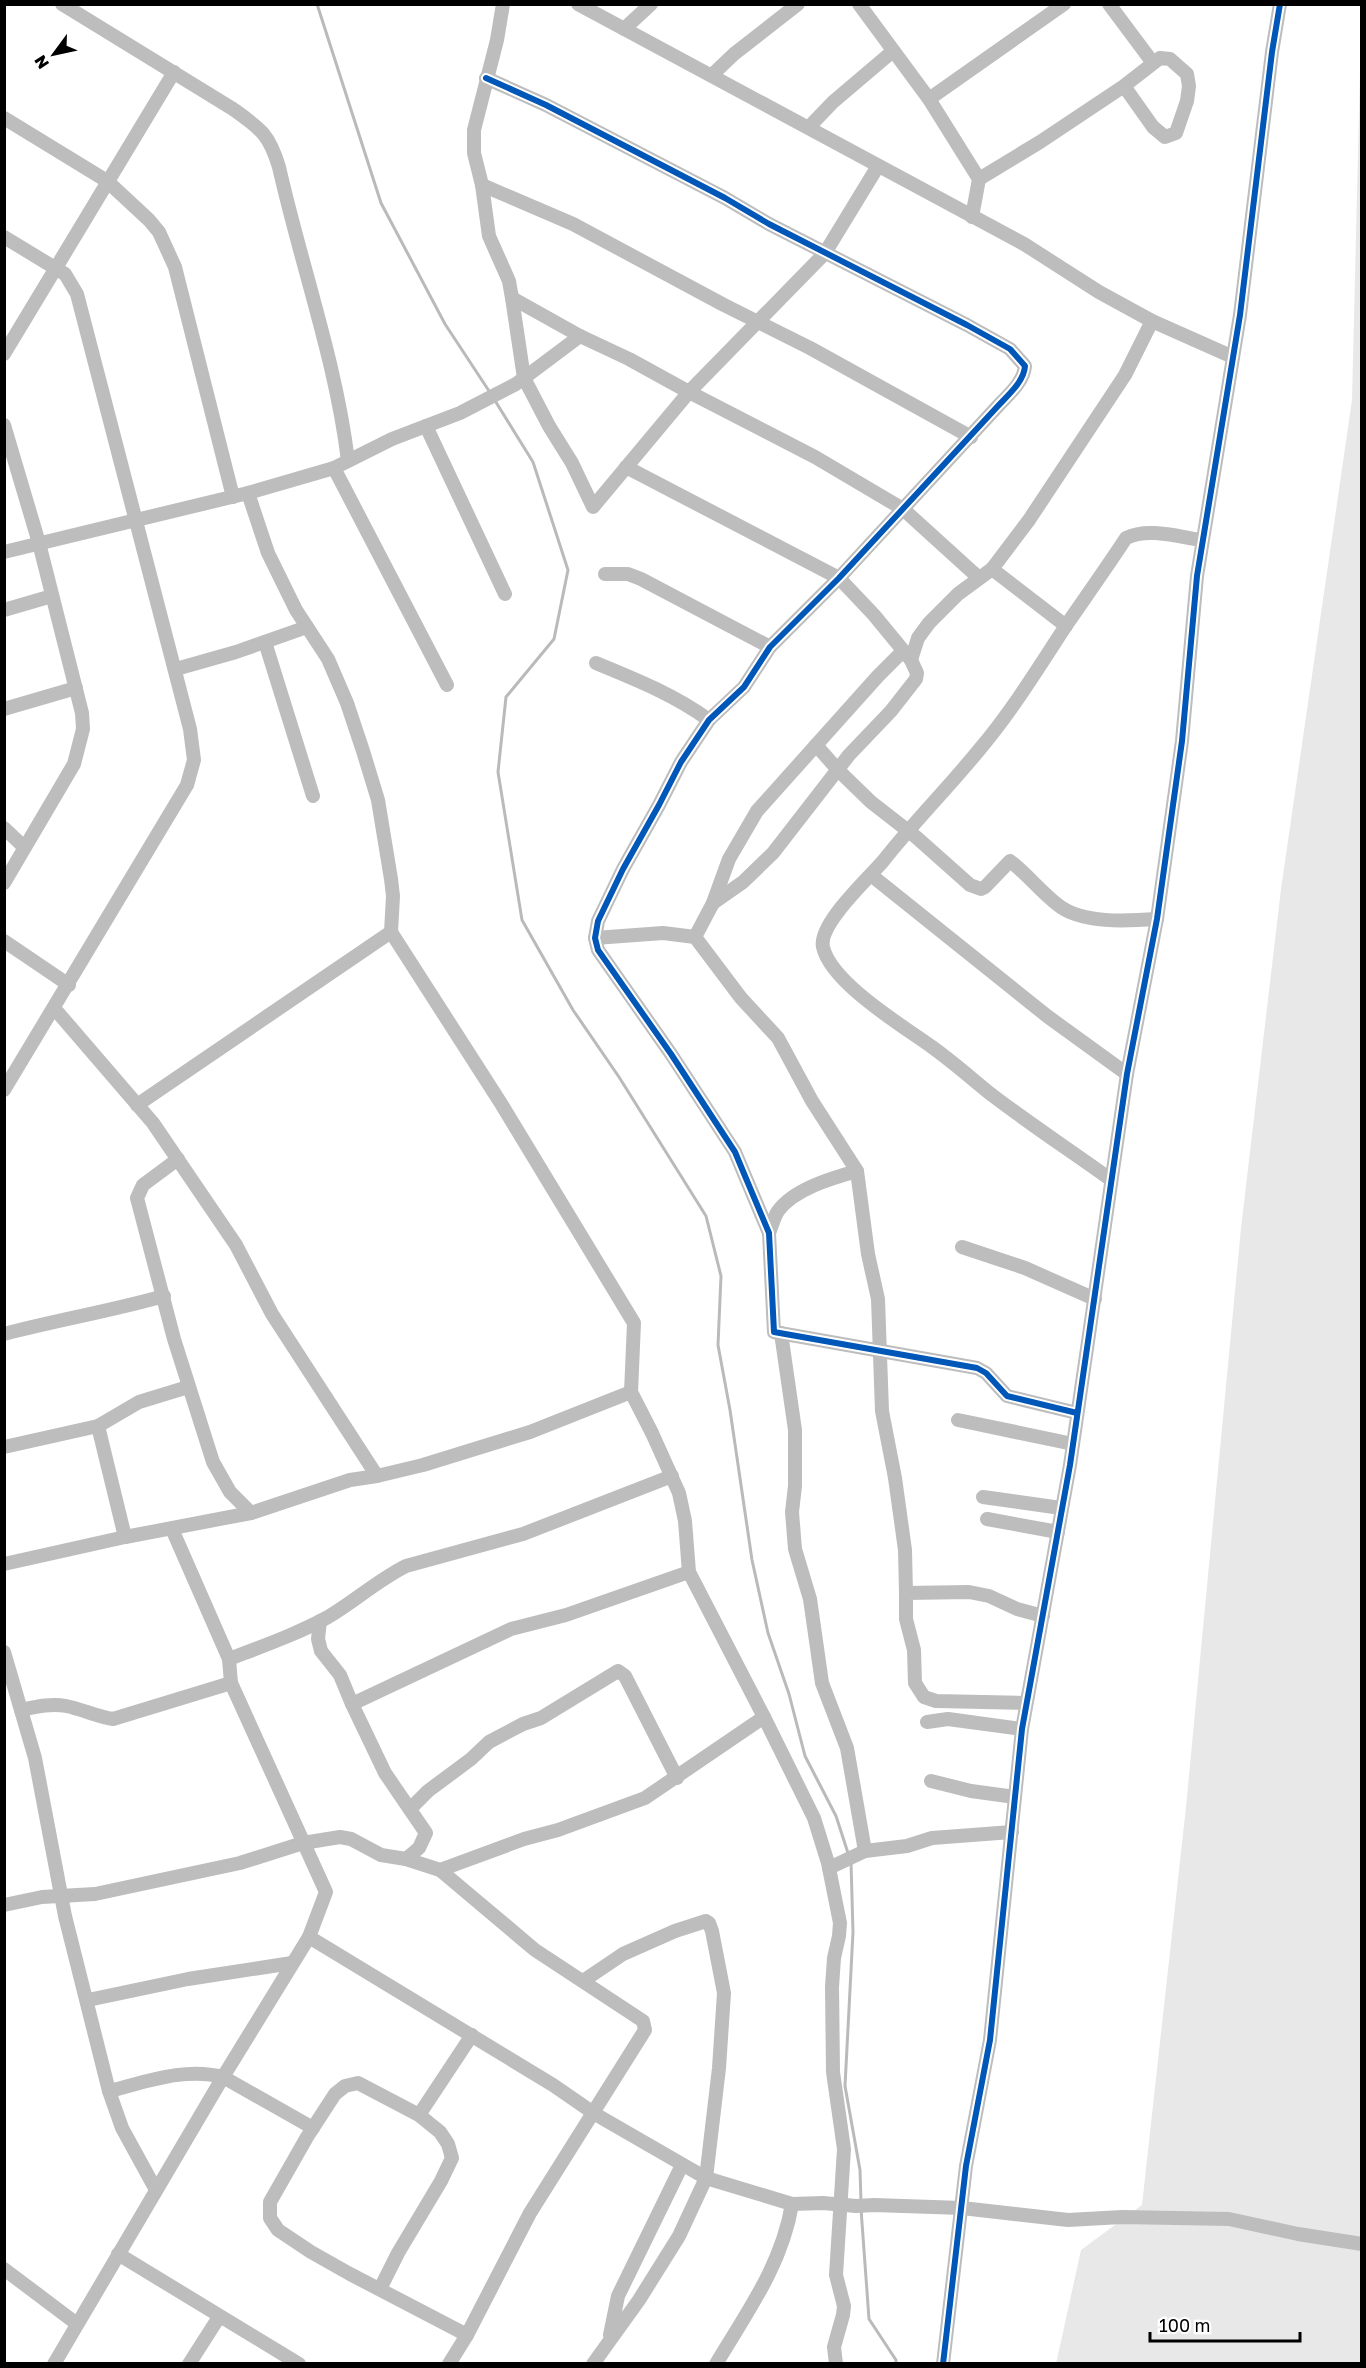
<svg xmlns="http://www.w3.org/2000/svg" width="1366" height="2368" viewBox="0 0 1366 2368" font-family="'Golos Text',sans-serif">
	<style>
		.green { fill: #e8e8e8 }
		.lines { fill: none; stroke-linecap: round; stroke-linejoin: round }
		.stream { stroke: #bababa; stroke-width: 3 }
		.minor { stroke: #bdbdbd; stroke-width: 14 }
		.cycleway-casing { stroke: #fff; stroke-width: 10 }
		.cycleway { stroke: #0057b8; stroke-width: 6 }
	</style>
	<rect width="100%" height="100%" fill="#fff"/>
	<!-- green -->
	<path class="green" d="M1361,30V2363L1056,2364L1081,2250L1142,2205L1186,1807L1241,1228L1281,889L1352,400Z"/>
	<g class="lines">
		<!-- stream -->
		<g class="stream">
			<path d="M317,4L381,203L445,324L491,394"/>
			<path d="M494,399L533,462L568,570L554,639L506,697L498,772L522,920L573,1010L619,1077L706,1216L721,1276L718,1345L730,1410L752,1560L768,1633L789,1694L805,1756L836,1816L848,1853"/>
			<path d="M851,1862L853,1932L845,2086L860,2170L861,2202"/>
			<path d="M861,2209L869,2319L896,2360V2364"/>
		</g>
		<!-- minor -->
		<g class="minor">
			<path d="M62,4L233,109C261,129 269,134 279,167C301,265 336,361 348,461"/>
			<path d="M503,4L497,40L474,130V153L482,185L573,224L724,305L810,348L971,437"/>
			<path d="M578,4L1024,244L1099,292L1152,321L1233,357"/>
			<path d="M859,4L929,99L979,179L972,217"/>
			<path d="M1109,4L1153,63"/>
			<path d="M624,29L651,4"/>
			<path d="M712,75L734,54L798,4"/>
			<path d="M486,78L546,105L725,198L769,224L967,325L1010,349L1025,366C1024,382 1007,396 997,407L839,578L770,647L744,687L709,720L681,762L659,805L623,869L598,921L595,938L598,950L671,1054L735,1152L745,1176L769,1233L774,1332L977,1368L986,1373L1007,1396L1077,1413"/>
			<path d="M929,99L1064,4"/>
			<path d="M4,118L107,181L149,220L159,232L175,267L233,497"/>
			<path d="M809,127L833,102L893,51"/>
			<path d="M979,179L1040,142L1124,86L1160,58L1170,59L1187,74L1189,86L1187,101L1176,133L1165,137L1153,127L1124,86"/>
			<path d="M482,185L489,236L509,281L512,298L580,336L629,359L689,392L815,457L903,509L979,578"/>
			<path d="M4,237L65,274L77,294L190,729L194,760L187,785L4,1090"/>
			<path d="M512,298L524,378L549,426L572,463L593,507L689,392L825,253L878,166"/>
			<path d="M4,354L174,72"/>
			<path d="M4,425L39,543L82,713L83,729L74,764L4,883"/>
			<path d="M426,426L505,594"/>
			<path d="M626,467L839,578L874,615L911,660L917,673L916,679L891,711L849,755L773,853L743,882L713,903"/>
			<path d="M334,468L447,685"/>
			<path d="M248,493L268,553L296,610L328,659L347,703L363,751L378,800L391,879L393,896L391,932L502,1105L634,1323L631,1392L652,1433L679,1493L685,1521L689,1572L764,1717L814,1818L828,1863L840,1923L839,1936L834,1958L832,1987L833,2072L844,2149L836,2275L844,2306L843,2315L834,2347L836,2364"/>
			<path d="M4,552L248,493L334,468L392,439L460,413L516,384L580,336"/>
			<path d="M992,569L1066,626"/>
			<path d="M605,574H628L641,579L770,647"/>
			<path d="M4,610L52,596"/>
			<path d="M265,642L313,796"/>
			<path d="M911,660L918,638L929,623L958,594L992,569L1029,520L1125,375L1152,321"/>
			<path d="M596,663C635,679 675,695 709,720"/>
			<path d="M176,669L236,652L307,627"/>
			<path d="M4,709L76,688"/>
			<path d="M816,745L838,770L871,802L916,837L970,885L981,889L985,887L1010,861C1027,874 1040,891 1058,905C1082,924 1127,921 1157,919"/>
			<path d="M4,828L24,847"/>
			<path d="M871,875L1047,1016L1127,1074"/>
			<path d="M695,937L713,903L729,859L757,811L878,676L903,651"/>
			<path d="M595,938L663,933L695,937L741,998L778,1038L812,1101L857,1171L868,1254L878,1299L882,1411L895,1478L905,1550L906,1593"/>
			<path d="M4,941L69,985"/>
			<path d="M54,1008L153,1123L236,1245L272,1314L377,1476"/>
			<path d="M137,1105L391,932"/>
			<path d="M178,1159L143,1185L137,1198L174,1339L213,1462L230,1492L251,1513"/>
			<path d="M1110,1179C1071,1151 1030,1124 992,1095C972,1079 953,1062 932,1047C903,1026 831,983 823,947C818,924 869,878 884,860C914,822 948,788 979,750C1012,711 1039,667 1067,624C1087,595 1107,567 1126,538C1148,527 1179,537 1202,540"/>
			<path d="M769,1233C772,1226 774,1217 778,1211C794,1189 832,1178 857,1171"/>
			<path d="M962,1247L1025,1268L1095,1299"/>
			<path d="M781,1333L795,1430V1486L792,1512L795,1549L810,1599L822,1683L847,1748L865,1851"/>
			<path d="M4,1334C57,1320 111,1311 164,1296"/>
			<path d="M958,1420L1073,1444"/>
			<path d="M98,1426L125,1537"/>
			<path d="M4,1447L98,1426L139,1402L188,1387"/>
			<path d="M983,1497L1061,1508"/>
			<path d="M987,1519L1058,1532"/>
			<path d="M172,1529L229,1659L231,1683L326,1892L309,1937"/>
			<path d="M4,1564L125,1537L251,1513L350,1480L377,1476L423,1465L530,1432L631,1392"/>
			<path d="M320,1621L318,1639L321,1651L340,1675L352,1704L385,1773L426,1833L419,1848L406,1859"/>
			<path d="M4,1652L35,1758L65,1916L109,2091L122,2128L156,2190"/>
			<path d="M229,1659C263,1646 297,1634 328,1617C355,1601 378,1580 406,1566L523,1534L672,1476"/>
			<path d="M1026,1703L936,1701L924,1697L915,1683L914,1650L906,1619V1593L969,1592L989,1596L1017,1609L1043,1616"/>
			<path d="M352,1704L511,1629L566,1615L689,1572"/>
			<path d="M21,1710C35,1707 51,1703 66,1706C82,1709 97,1717 113,1719L231,1683"/>
			<path d="M927,1722L948,1719L1022,1729"/>
			<path d="M931,1781L971,1791L1015,1797"/>
			<path d="M410,1809L428,1791L471,1759L489,1742L523,1724L541,1718L618,1671L625,1676L677,1778"/>
			<path d="M829,1868L865,1851L907,1846L932,1838L1012,1832"/>
			<path d="M440,1870L524,1839L558,1830L645,1798L764,1717"/>
			<path d="M4,1905L42,1897L95,1894L240,1863L303,1843L340,1837L351,1839L381,1855L406,1859L440,1870L535,1950L643,2021L645,2030L530,2213L467,2335L449,2364"/>
			<path d="M583,1981L623,1954L675,1931L706,1921L709,1923L712,1931L724,1993L719,2068L706,2178L679,2236L639,2300L593,2364"/>
			<path d="M88,2000L188,1979L292,1963"/>
			<path d="M109,2091C146,2082 185,2067 223,2077L313,2128"/>
			<path d="M419,2115L472,2035"/>
			<path d="M118,2254L299,2364"/>
			<path d="M4,2269L77,2324"/>
			<path d="M380,2289L398,2253L441,2181L452,2158L448,2144L440,2132L419,2115L358,2083L345,2086L335,2094L307,2137L270,2202V2218L278,2230L311,2252L350,2274L467,2335"/>
			<path d="M610,2335L618,2296L682,2165"/>
			<path d="M54,2364L223,2077L309,1937L553,2085L595,2114L706,2178L792,2204L823,2203L856,2206L874,2205L962,2208L1068,2220L1122,2217L1229,2219L1298,2234L1362,2244"/>
			<path d="M189,2364L219,2317"/>
			<path d="M716,2364C747,2312 782,2265 792,2204"/>
			<path d="M943,2364L966,2166L990,2040L1022,1729L1070,1465L1127,1074L1157,919L1182,741L1197,576L1240,315L1272,52L1280,4"/>
		</g>
		<!-- cycleway casing -->
		<g class="cycleway-casing">
			<g id="cycleway">
				<path d="M486,78L546,105L725,198L769,224L967,325L1010,349L1025,366C1024,382 1007,396 997,407L839,578L770,647L744,687L709,720L681,762L659,805L623,869L598,921L595,938L598,950L671,1054L735,1152L745,1176L769,1233L774,1332L977,1368L986,1373L1007,1396L1077,1413"/>
				<path d="M943,2364L966,2166L990,2040L1022,1729L1070,1465L1127,1074L1157,919L1182,741L1197,576L1240,315L1272,52L1280,4"/>
			</g>
		</g>
		<!-- cycleway -->
		<use href="#cycleway" class="cycleway"/>
	</g>
	<!-- border -->
	<rect width="1366" height="2368" fill="none" stroke="#000000" stroke-width="12"/>
	<!-- north arrow -->
	<g transform="translate(54 54) rotate(237)" stroke="#ffffff" stroke-width="4.5" paint-order="stroke">
	<path d="M0-4.5L10 22L0 15L-10 22Z" fill="#000000"/>
	<text y="-9" font-size="16" font-weight="bold" text-anchor="middle" fill="#000000">N</text>
	</g>
	<!-- scale -->
	<path d="M1150 2332v9h150v-9" fill="none" stroke="#000000" stroke-width="3"/>
	<text x="1159" y="2332" font-size="18" fill="#000000" stroke="#ffffff" stroke-width="4.5" paint-order="stroke">100 m</text>
</svg>
